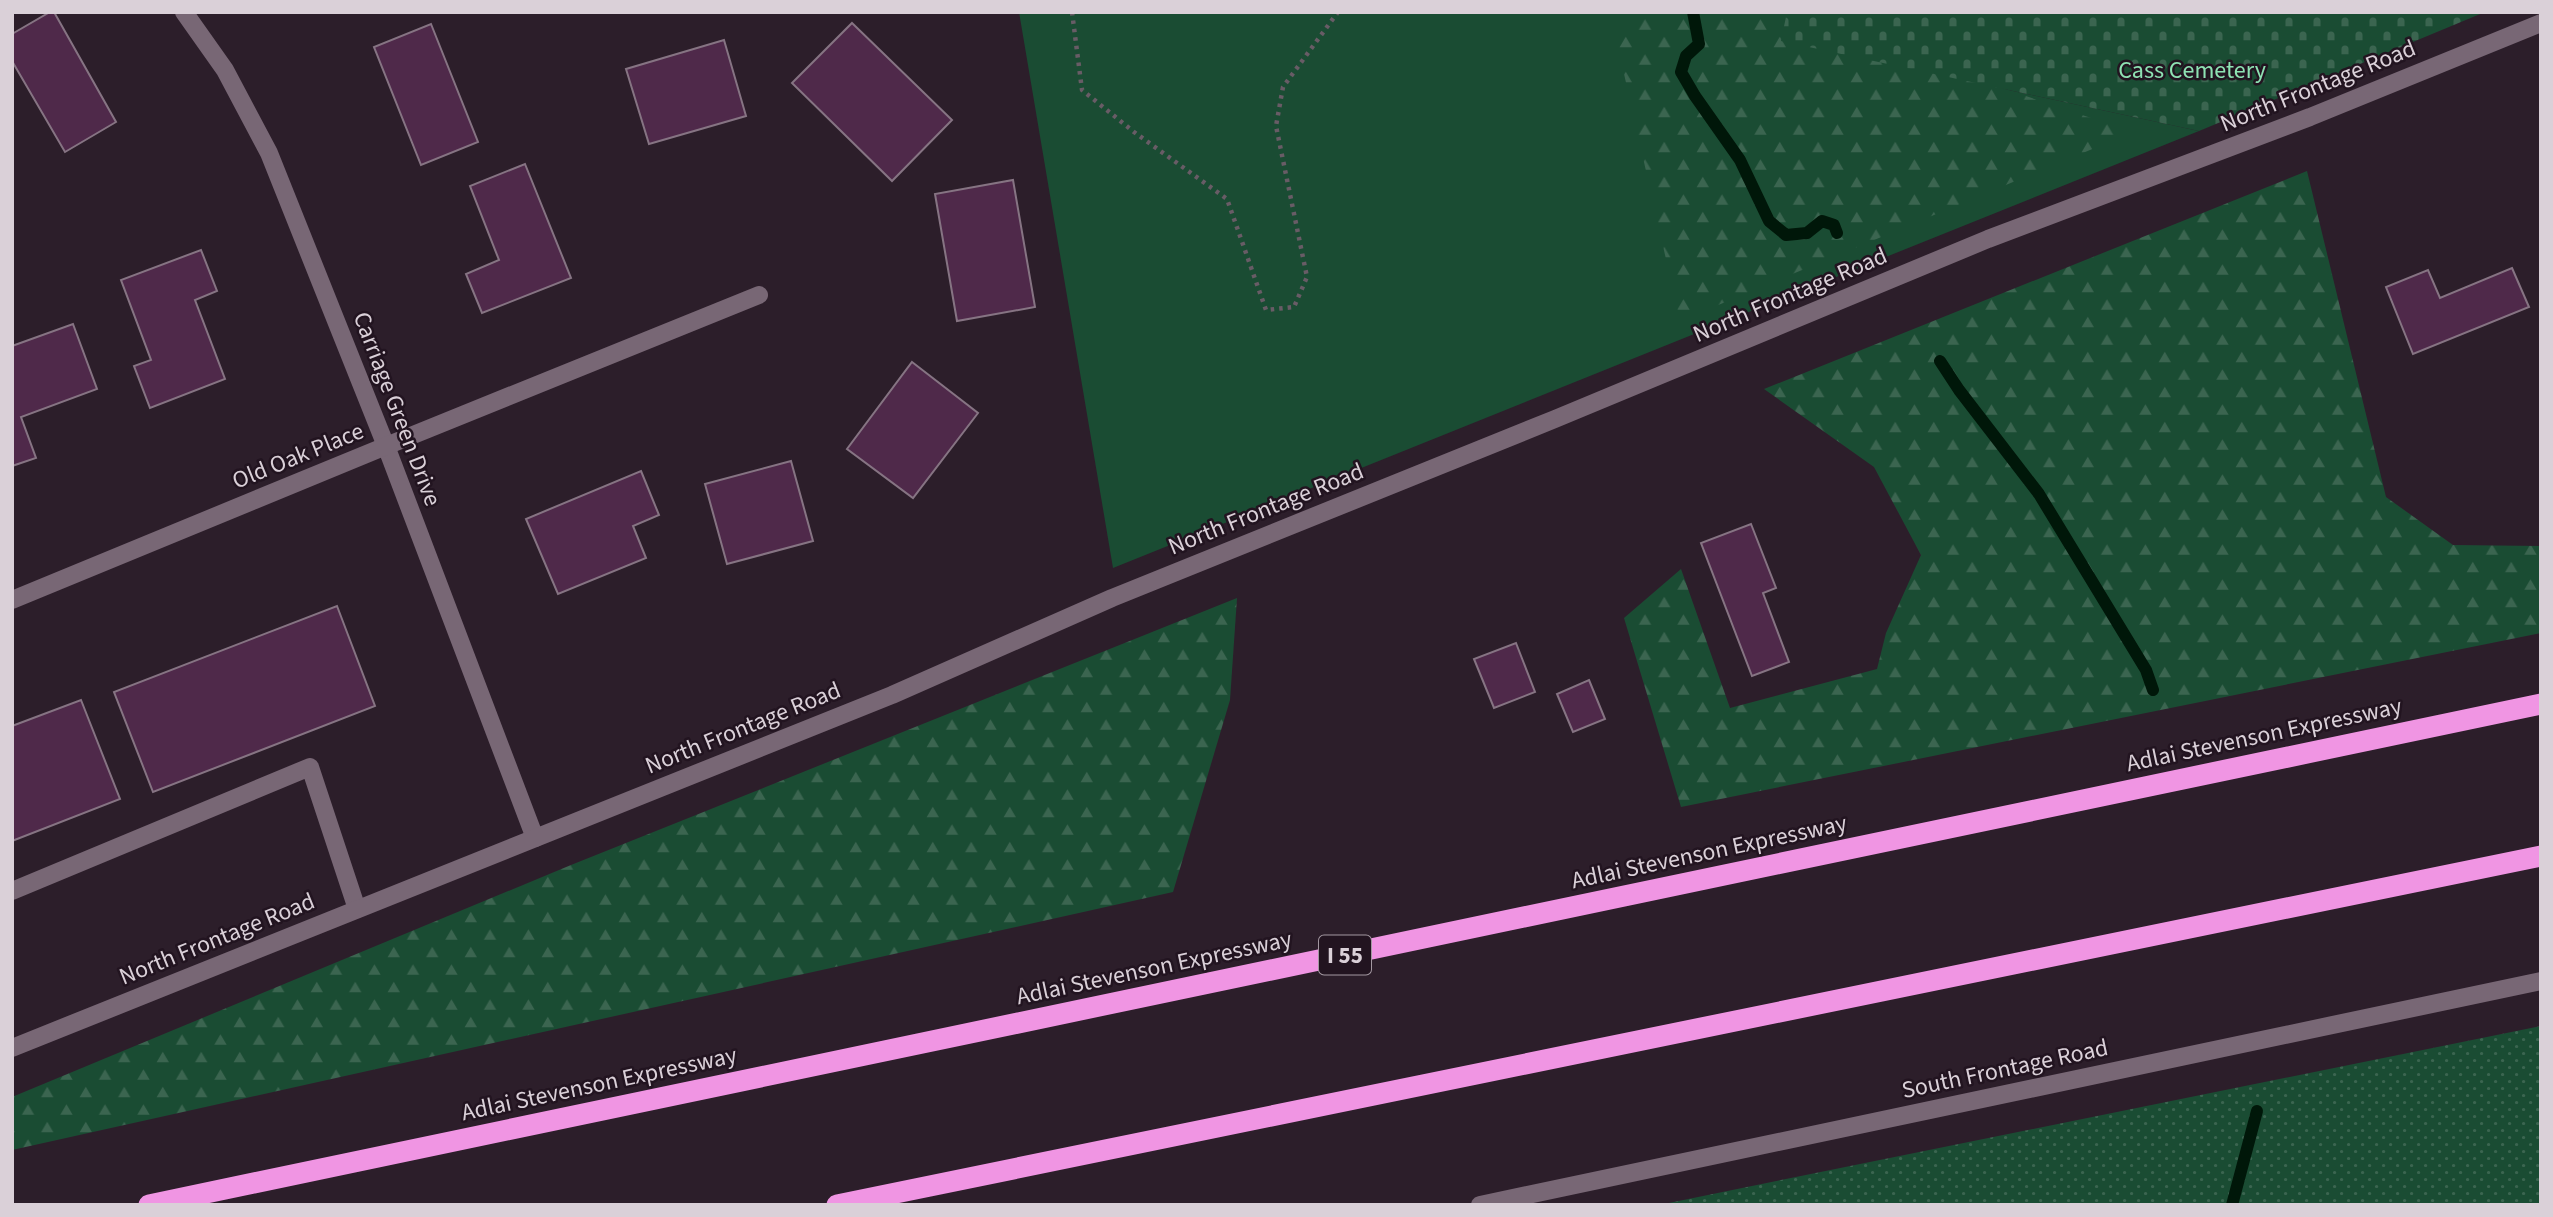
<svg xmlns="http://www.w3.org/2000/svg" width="2553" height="1217" viewBox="0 0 2553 1217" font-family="'Source Sans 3',sans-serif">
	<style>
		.grass { fill: #1a4c33 }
		.forest { fill: url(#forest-firs) }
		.cemetery { fill: url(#cemetery-stones) }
		.park { fill: url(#park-dots) }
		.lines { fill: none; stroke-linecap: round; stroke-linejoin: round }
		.stream { stroke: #001709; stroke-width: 12 }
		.building { fill: #4f294a; stroke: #867483; stroke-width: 2 }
		.path { stroke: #685c66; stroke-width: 4.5; stroke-dasharray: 3.5 5; stroke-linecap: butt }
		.minor { stroke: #786775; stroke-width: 18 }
		.motorway { stroke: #f095e3; stroke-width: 21 }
		.labels { text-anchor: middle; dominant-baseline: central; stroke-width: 5; stroke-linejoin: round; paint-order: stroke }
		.shield { fill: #221420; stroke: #a398a1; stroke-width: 2 }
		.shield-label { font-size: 23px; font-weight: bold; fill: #dad0d8 }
		.park-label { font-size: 24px; fill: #8ee2b3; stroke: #221420 }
		.street-label { font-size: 24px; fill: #dad0d8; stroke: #221420 }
	</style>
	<defs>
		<pattern id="forest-firs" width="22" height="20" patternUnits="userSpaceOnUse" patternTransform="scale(1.75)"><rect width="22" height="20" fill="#1a4c33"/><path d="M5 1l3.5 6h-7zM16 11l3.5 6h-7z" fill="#3b6550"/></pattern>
		<pattern id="cemetery-stones" width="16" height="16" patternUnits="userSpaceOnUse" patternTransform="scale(1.75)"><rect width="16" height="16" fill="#1a4c33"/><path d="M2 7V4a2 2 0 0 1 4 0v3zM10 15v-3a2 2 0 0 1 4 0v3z" fill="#3b6550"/></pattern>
		<pattern id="park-dots" width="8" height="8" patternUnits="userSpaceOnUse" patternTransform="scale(1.75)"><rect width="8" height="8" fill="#1a4c33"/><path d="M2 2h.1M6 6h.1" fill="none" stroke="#3b6550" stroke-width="1.8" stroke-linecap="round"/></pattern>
	</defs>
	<rect width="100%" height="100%" fill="#2c1e2a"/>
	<!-- grass -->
	<path class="grass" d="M1019,12H1787L1781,41L2199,131L1113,568Z"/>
	<!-- forest -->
	<g class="forest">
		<path d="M1610,12H1809L1808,23L2133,132L1680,321Z"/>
		<path d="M2307,171L2386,497L2453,545L2541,546V633L1681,807L1624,618L1681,569L1730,708L1877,669L1886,633L1921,555L1874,467L1764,389Z"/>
		<path d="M1237,598L1230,700L1173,892L12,1150V1097L571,865Z"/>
	</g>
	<!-- cemetery -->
	<path class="cemetery" d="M1787,12H2485L2199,131L1781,41Z"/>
	<!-- park -->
	<path class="park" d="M2541,1026V1205H1659L1781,1180Z"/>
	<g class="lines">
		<!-- stream -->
		<g class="stream">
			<path d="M1693,12L1699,44L1686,56L1681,72L1695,96L1740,160L1769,221L1786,235L1807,233L1822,221L1834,225L1837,233"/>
			<path d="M1940,361L1959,390L2039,494L2146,670L2153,690"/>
			<path d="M2232,1205L2257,1111"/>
		</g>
	</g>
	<!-- building -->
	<g class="building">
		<path d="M50,12H54L116,122L65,152L12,61V34Z"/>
		<path d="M852,23L952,120L892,181L792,83Z"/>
		<path d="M431,24L478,142L421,165L374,47Z"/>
		<path d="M724,40L746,116L649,144L626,69Z"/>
		<path d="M525,164L571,278L482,313L466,274L499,260L470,186Z"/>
		<path d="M1013,180L1035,307L957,321L935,194Z"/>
		<path d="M201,250L217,291L195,300L225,379L150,408L134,366L151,360L121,280Z"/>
		<path d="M2512,268L2529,307L2413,354L2386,287L2428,270L2440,298Z"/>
		<path d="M73,324L97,389L21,417L36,458L12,466V346Z"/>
		<path d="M912,362L978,413L913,498L847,449Z"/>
		<path d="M791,461L813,541L727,564L705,484Z"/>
		<path d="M641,471L659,515L633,526L646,558L558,594L526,519Z"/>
		<path d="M1751,524L1776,588L1763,593L1789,662L1752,676L1701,543Z"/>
		<path d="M337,606L375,706L153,792L114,692Z"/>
		<path d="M1516,643L1535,692L1494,708L1474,659Z"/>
		<path d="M1589,680L1605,719L1573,732L1557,694Z"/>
		<path d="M81,700L120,799L12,841V726Z"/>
	</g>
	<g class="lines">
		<!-- path -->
		<path class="path" d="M1072,12L1082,90L1134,132L1227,199L1266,310L1294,307L1307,277L1276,126L1283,87L1338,12"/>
		<!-- minor -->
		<g class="minor">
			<path d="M184,12L225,70L269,153L386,446L535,838"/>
			<path d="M12,600L386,446L759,295"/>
			<path d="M12,891L310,767L357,909"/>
			<path d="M12,1048L892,695L1112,598L1555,419L1988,239L2310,117L2541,23"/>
			<path d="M1480,1205L2541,981"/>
		</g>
		<!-- motorway -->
		<g class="motorway">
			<path d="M149,1205L2541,704"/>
			<path d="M837,1205L2541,856"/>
		</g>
	</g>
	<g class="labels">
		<!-- shield labels -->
		<rect class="shield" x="1319" y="935.5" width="52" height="39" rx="5"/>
		<g class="shield-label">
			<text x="1345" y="955">I 55</text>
		</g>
		<!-- park labels -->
		<g class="park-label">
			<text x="2192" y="70">Cass Cemetery</text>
		</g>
		<!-- street labels -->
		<g class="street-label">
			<text transform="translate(2318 86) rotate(-22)">North Frontage Road</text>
			<text transform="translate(1790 295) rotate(-23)">North Frontage Road</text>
			<text transform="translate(397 409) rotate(69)">Carriage Green Drive</text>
			<text transform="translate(298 456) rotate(-22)">Old Oak Place</text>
			<text transform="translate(1266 509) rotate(-22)">North Frontage Road</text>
			<text transform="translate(743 728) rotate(-22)">North Frontage Road</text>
			<text transform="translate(2264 735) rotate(-12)">Adlai Stevenson Expressway</text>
			<text transform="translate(1709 852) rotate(-12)">Adlai Stevenson Expressway</text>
			<text transform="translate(217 939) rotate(-22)">North Frontage Road</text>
			<text transform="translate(1154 968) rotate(-12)">Adlai Stevenson Expressway</text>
			<text transform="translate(2005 1069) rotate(-12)">South Frontage Road</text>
			<text transform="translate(599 1084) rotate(-12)">Adlai Stevenson Expressway</text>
		</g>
	</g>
	<!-- border -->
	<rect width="2553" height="1217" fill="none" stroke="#dad0d8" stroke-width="28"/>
</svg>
